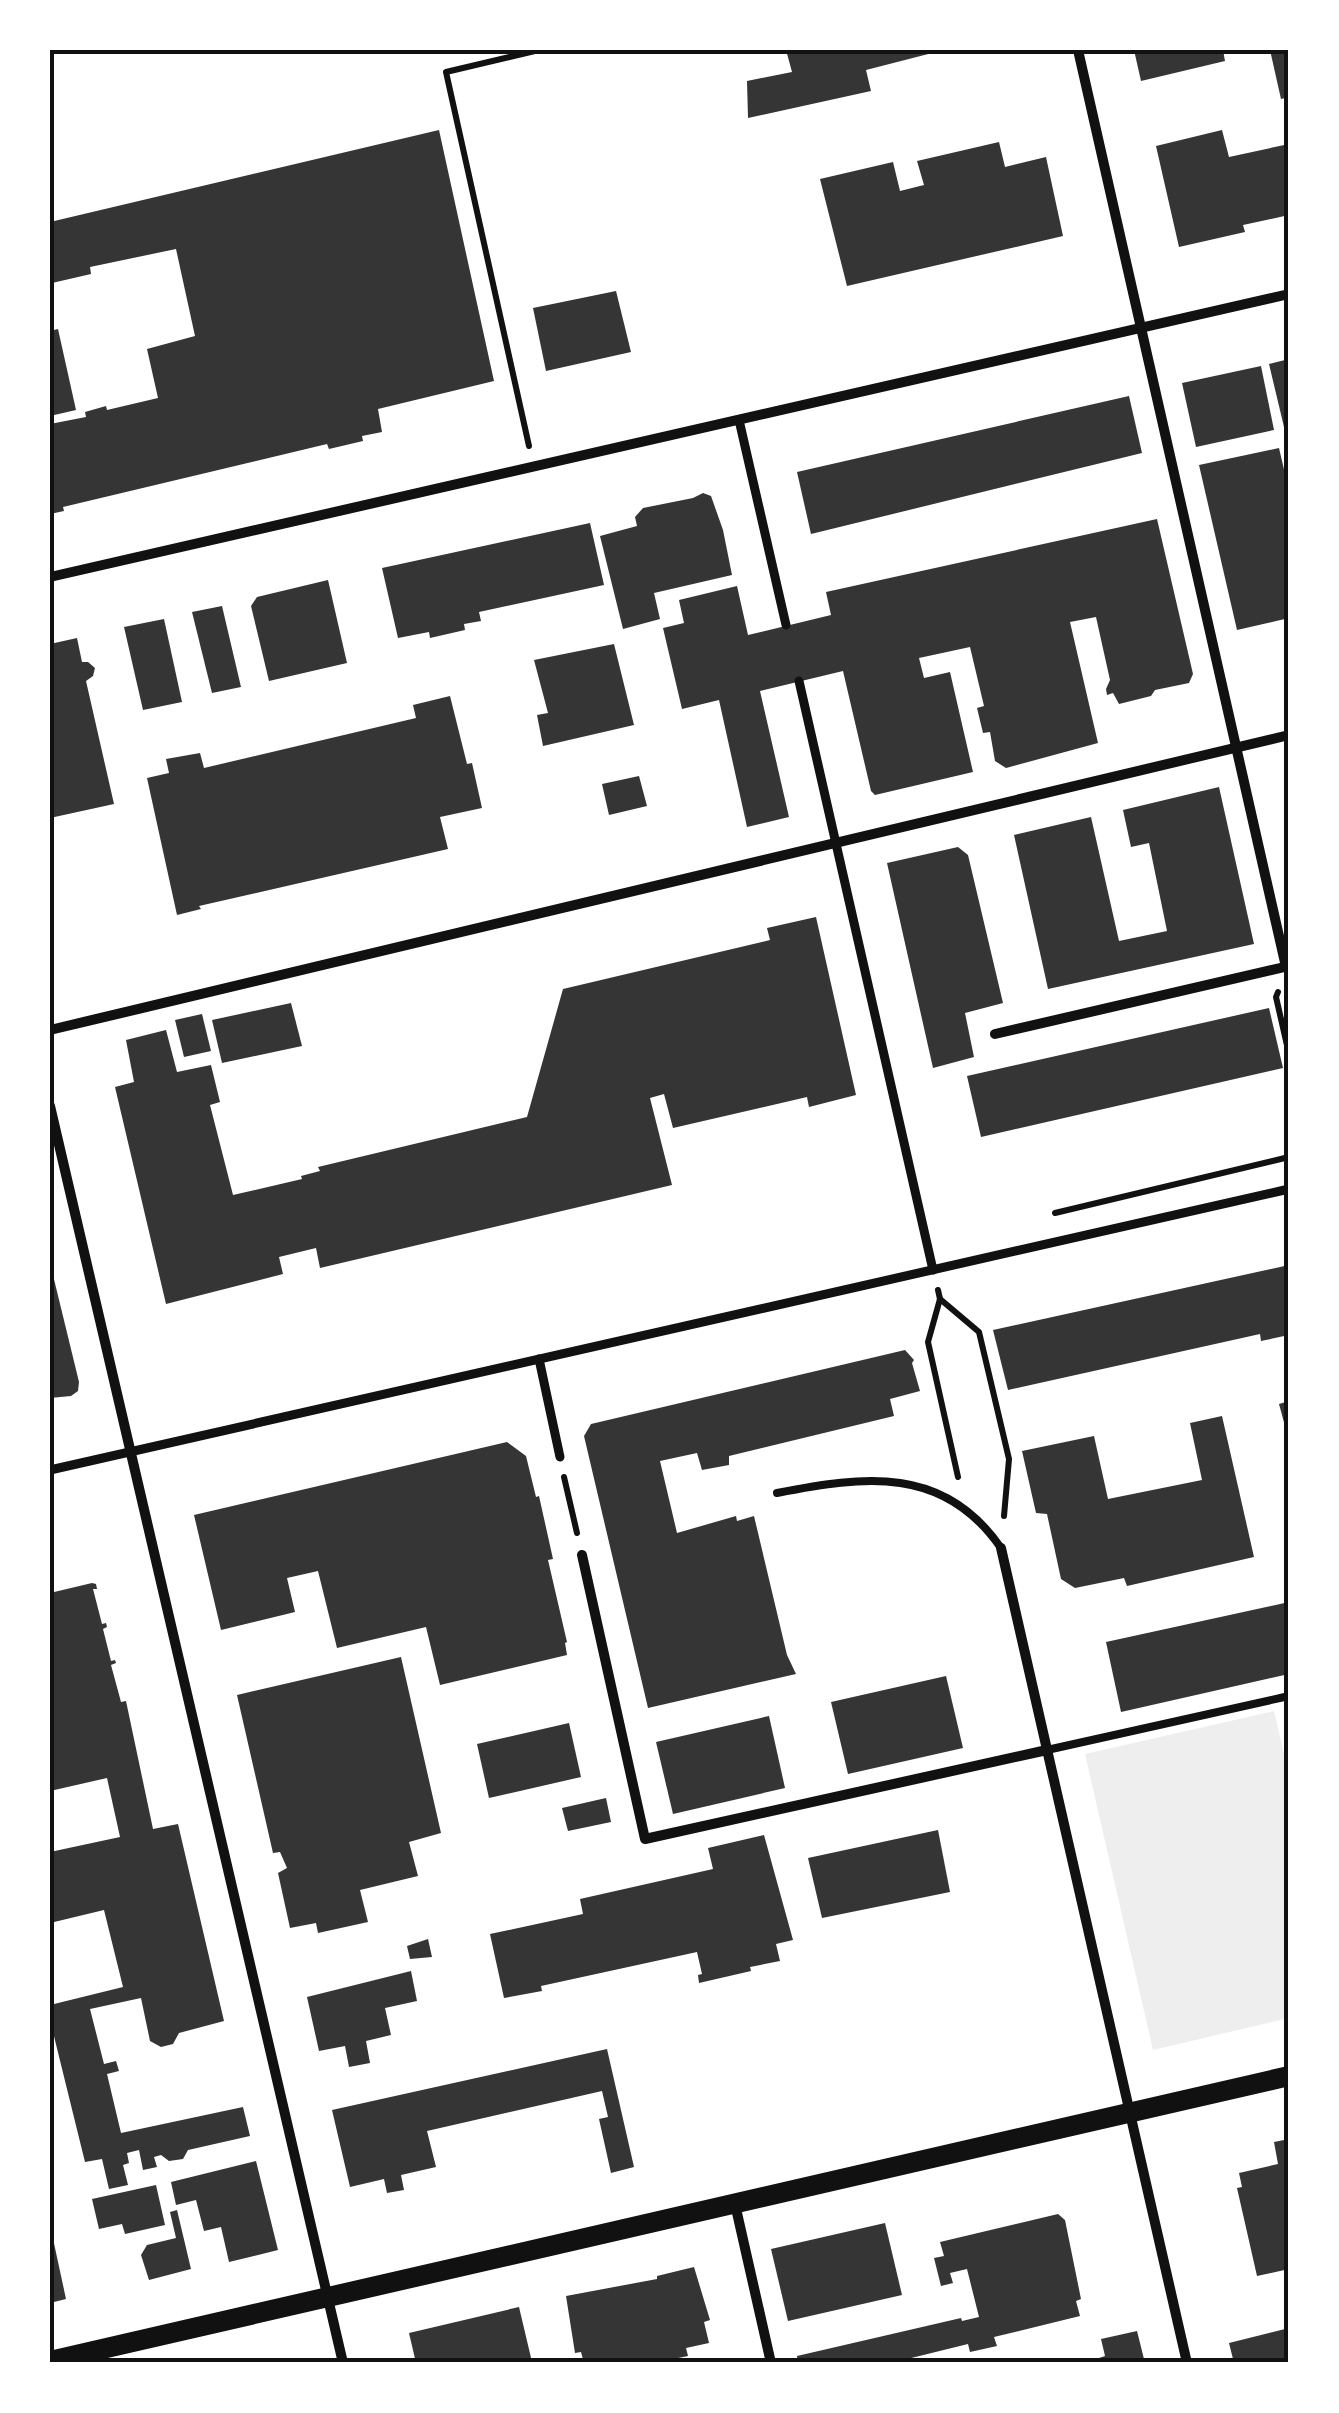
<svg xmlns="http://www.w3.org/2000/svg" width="1339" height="2413" viewBox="0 0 1339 2413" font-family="'Alegreya Sans',sans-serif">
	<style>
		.green { fill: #eee }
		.building { fill: #353535 }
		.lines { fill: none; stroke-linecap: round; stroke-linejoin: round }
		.path { stroke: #111; stroke-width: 6 }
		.service { stroke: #111; stroke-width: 8 }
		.pedestrian { stroke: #111; stroke-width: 9 }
		.minor { stroke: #111; stroke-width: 10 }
		.secondary { stroke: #111; stroke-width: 20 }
		.neatline { fill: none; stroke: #111; stroke-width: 4 }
	</style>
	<rect width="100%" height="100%" fill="#fff"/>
	<!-- green -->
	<path class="green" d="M1274,1711L1289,1776V2018L1153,2050L1085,1754Z"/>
	<!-- building -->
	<g class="building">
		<path d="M786,50H940V51L866,70L871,91L748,118L747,81L792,72Z"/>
		<path d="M1134,50H1223L1225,61L1141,81Z"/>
		<path d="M1270,50H1289V97L1281,99Z"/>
		<path d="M439,130L494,381L378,409L382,432L362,436L363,441L329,449L327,444L63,507L64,511L50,514V424L86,417L85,412L106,406L107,410L158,398L147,349L195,336L176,249L90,267L91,274L52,283L50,222Z"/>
		<path d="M1222,130L1229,157L1289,144V215L1243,225L1245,232L1179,247L1156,146Z"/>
		<path d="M999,142L1005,167L1046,157L1063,236L847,286L820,179L893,162L900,191L924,185L917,161Z"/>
		<path d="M616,291L631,352L546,371L533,308Z"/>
		<path d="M58,329L76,410L50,416V331Z"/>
		<path d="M1289,359V426L1284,427L1269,364Z"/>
		<path d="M1261,366L1274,430L1196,447L1182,383Z"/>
		<path d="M1129,396L1142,453L811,534L797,472Z"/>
		<path d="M1279,448L1289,491V618L1237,630L1199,465Z"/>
		<path d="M703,493L711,496L723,530L732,575L654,593L660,619L623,629L600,536L637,526L635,517L643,508L693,498Z"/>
		<path d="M1157,519L1193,674L1189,683L1155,690L1151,696L1119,704L1113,693L1107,695L1106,689L1110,680L1096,617L1070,622L1098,743L1006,768L995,761L990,732L983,733L977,708L984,706L970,647L919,658L924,678L950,672L973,772L875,795L871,791L843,671L760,691L789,817L747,827L719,700L682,709L663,628L684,623L679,600L737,586L748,635L831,615L826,592Z"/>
		<path d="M590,523L604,585L479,612L481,621L464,624L465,630L430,638L429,632L398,638L382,568Z"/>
		<path d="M328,580L347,663L269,681L251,606L257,597Z"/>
		<path d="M222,606L241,687L212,693L192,612Z"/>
		<path d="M164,619L182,702L143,710L124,627Z"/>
		<path d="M77,638L82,662H88L95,668L93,676L86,681L114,804L50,818V644Z"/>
		<path d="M614,644L634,725L543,746L537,715L548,713L534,660Z"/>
		<path d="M450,696L467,764L472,763L482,808L440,817L448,849L199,906L201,909L177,915L147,778L169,773L166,759L200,753L204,768L416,718L413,705Z"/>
		<path d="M639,776L647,806L609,815L602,784Z"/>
		<path d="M1219,787L1254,944L1048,989L1014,835L1091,817L1119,941L1167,931L1149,843L1131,847L1123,810Z"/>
		<path d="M958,847L968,855L1003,1003L965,1013L974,1057L933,1068L887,863Z"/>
		<path d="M816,917L856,1095L809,1107L807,1097L673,1128L664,1094L650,1098L672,1185L320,1268L316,1248L279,1257L283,1274L166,1304L115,1087L134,1082L126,1040L166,1030L177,1072L211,1065L220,1102L210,1105L233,1195L302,1179L301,1176L320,1171L318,1167L527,1117L563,989L770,940L767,928Z"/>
		<path d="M291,1003L302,1046L222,1063L212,1020Z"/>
		<path d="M1269,1008L1283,1068L981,1137L967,1076Z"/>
		<path d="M202,1014L211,1051L184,1057L175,1020Z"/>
		<path d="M1289,1265V1335L1261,1341L1260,1334L1008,1390L993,1330Z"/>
		<path d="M52,1271L79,1382L78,1391L71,1396L50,1398Z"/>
		<path d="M905,1350L914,1360L912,1363L920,1391L890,1399L894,1416L729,1456V1465L702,1470L697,1453L660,1461L677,1533L736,1516L737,1521L754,1516L787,1655L796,1674L648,1708L584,1436L591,1424Z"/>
		<path d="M1289,1401V1437H1288L1279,1404Z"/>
		<path d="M1222,1416L1254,1557L1127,1586L1124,1578L1075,1588L1061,1579L1047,1514L1036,1513L1022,1451L1094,1436L1108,1499L1202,1480L1190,1423Z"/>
		<path d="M507,1442L526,1456L536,1497L539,1496L553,1559L548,1560L567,1642L565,1643L567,1655L440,1685L426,1627L337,1648L318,1571L287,1578L295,1612L221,1630L194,1515Z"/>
		<path d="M92,1583L96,1584L97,1589H93L102,1624L106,1623L107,1627L103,1629L111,1661L115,1660L116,1663L111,1665L121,1702L126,1701L153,1829L178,1824L224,2021L179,2033L173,2044L161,2047L150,2041L141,1998L90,2009L104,2064L116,2061L119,2071L107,2074L121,2133L243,2107L250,2136L188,2150L183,2159L169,2161L161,2155L154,2157L157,2167L143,2170L139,2150L127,2153L129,2163L123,2165L128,2185L109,2189L102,2159L85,2162L50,2020V2005L123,1987L104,1910L50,1923V1852L120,1837L107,1778L50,1791V1593Z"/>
		<path d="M1289,1602V1674L1121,1712L1106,1642Z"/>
		<path d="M401,1657L441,1833L409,1842L418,1876L360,1890L368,1922L318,1933L316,1923L290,1928L278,1873L287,1868L280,1852L273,1853L237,1695Z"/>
		<path d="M946,1676L963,1748L848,1774L831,1702Z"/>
		<path d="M769,1716L785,1788L673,1814L656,1742Z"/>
		<path d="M569,1723L581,1777L489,1798L477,1744Z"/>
		<path d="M606,1798L611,1822L568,1831L562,1808Z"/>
		<path d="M938,1830L950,1892L822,1918L808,1858Z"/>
		<path d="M764,1835L793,1940L776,1944L780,1961L750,1967L751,1971L699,1983L698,1975L702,1974L697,1952L541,1986L542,1991L504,1998L490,1934L583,1914L580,1899L713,1869L708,1848Z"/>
		<path d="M428,1939L432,1957L410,1959L407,1946Z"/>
		<path d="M411,1971L417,2001L385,2008L391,2035L366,2041L370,2063L349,2067L345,2046L319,2051L307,1997Z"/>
		<path d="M607,2049L634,2167L611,2173L599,2119L608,2117L602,2091L427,2131L436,2167L401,2175L404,2190L387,2193L384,2179L350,2187L332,2110Z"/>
		<path d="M1289,2139V2269L1257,2276L1237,2188L1242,2187L1239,2173L1278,2164L1274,2142Z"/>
		<path d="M256,2161L278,2250L229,2262L221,2227L204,2231L196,2200L176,2205L171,2182Z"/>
		<path d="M156,2185L165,2225L125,2234L122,2224L99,2229L92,2199Z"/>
		<path d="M177,2210L191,2269L149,2280L141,2255L147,2245L176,2238L170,2212Z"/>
		<path d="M1058,2214L1065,2220L1081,2299L1076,2301L1080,2316L994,2337L997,2346L970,2352L968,2344L891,2363H798L797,2356L961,2318L962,2321L979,2317L967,2269L950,2273L953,2283L941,2286L934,2258L944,2256L940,2242Z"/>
		<path d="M885,2223L902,2295L788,2321L771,2249Z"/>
		<path d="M52,2234L66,2299L50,2303V2235Z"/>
		<path d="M694,2267L710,2320L704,2322L709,2343L686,2348L688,2356L654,2363H584L581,2352L575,2353L566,2296L657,2279V2276Z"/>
		<path d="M519,2307L532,2362L416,2363L409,2333Z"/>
		<path d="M1289,2328V2363H1234L1229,2343Z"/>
		<path d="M1137,2331L1145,2363H1084L1105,2356L1101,2339Z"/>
	</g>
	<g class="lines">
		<!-- path -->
		<g class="path">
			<path d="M529,446L446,72L539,50"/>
			<path d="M1278,992L1276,997L1289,1054"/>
			<path d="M1055,1213L1289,1157"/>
			<path d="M938,1290L940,1299L928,1342L958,1477"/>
			<path d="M940,1299L979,1332L1009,1459L1004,1516"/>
			<path d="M564,1477L577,1533"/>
		</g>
		<!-- service -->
		<g class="service">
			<path d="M777,1493C864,1476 944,1465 1001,1548"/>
			<path d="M1047,1750L1289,1696"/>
		</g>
		<!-- pedestrian -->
		<g class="pedestrian">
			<path d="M739,420L786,625"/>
			<path d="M799,681L933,1270"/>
			<path d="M539,1359L560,1457"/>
			<path d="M50,1470L1289,1189"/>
		</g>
		<!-- minor -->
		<g class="minor">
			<path d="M1078,50L1286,967"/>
			<path d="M50,577L1289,294"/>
			<path d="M50,1030L1289,735"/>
			<path d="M995,1034L1289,966"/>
			<path d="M50,1106L343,2363"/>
			<path d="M1001,1548L1187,2363"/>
			<path d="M582,1555L645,1839L1047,1750"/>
			<path d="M735,2204L771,2363"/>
		</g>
		<!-- secondary -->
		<path class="secondary" d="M50,2361L1289,2076"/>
	</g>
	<!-- border -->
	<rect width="1339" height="2413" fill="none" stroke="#ffffff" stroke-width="105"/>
	<rect x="52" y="52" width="1234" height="2308" class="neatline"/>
</svg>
